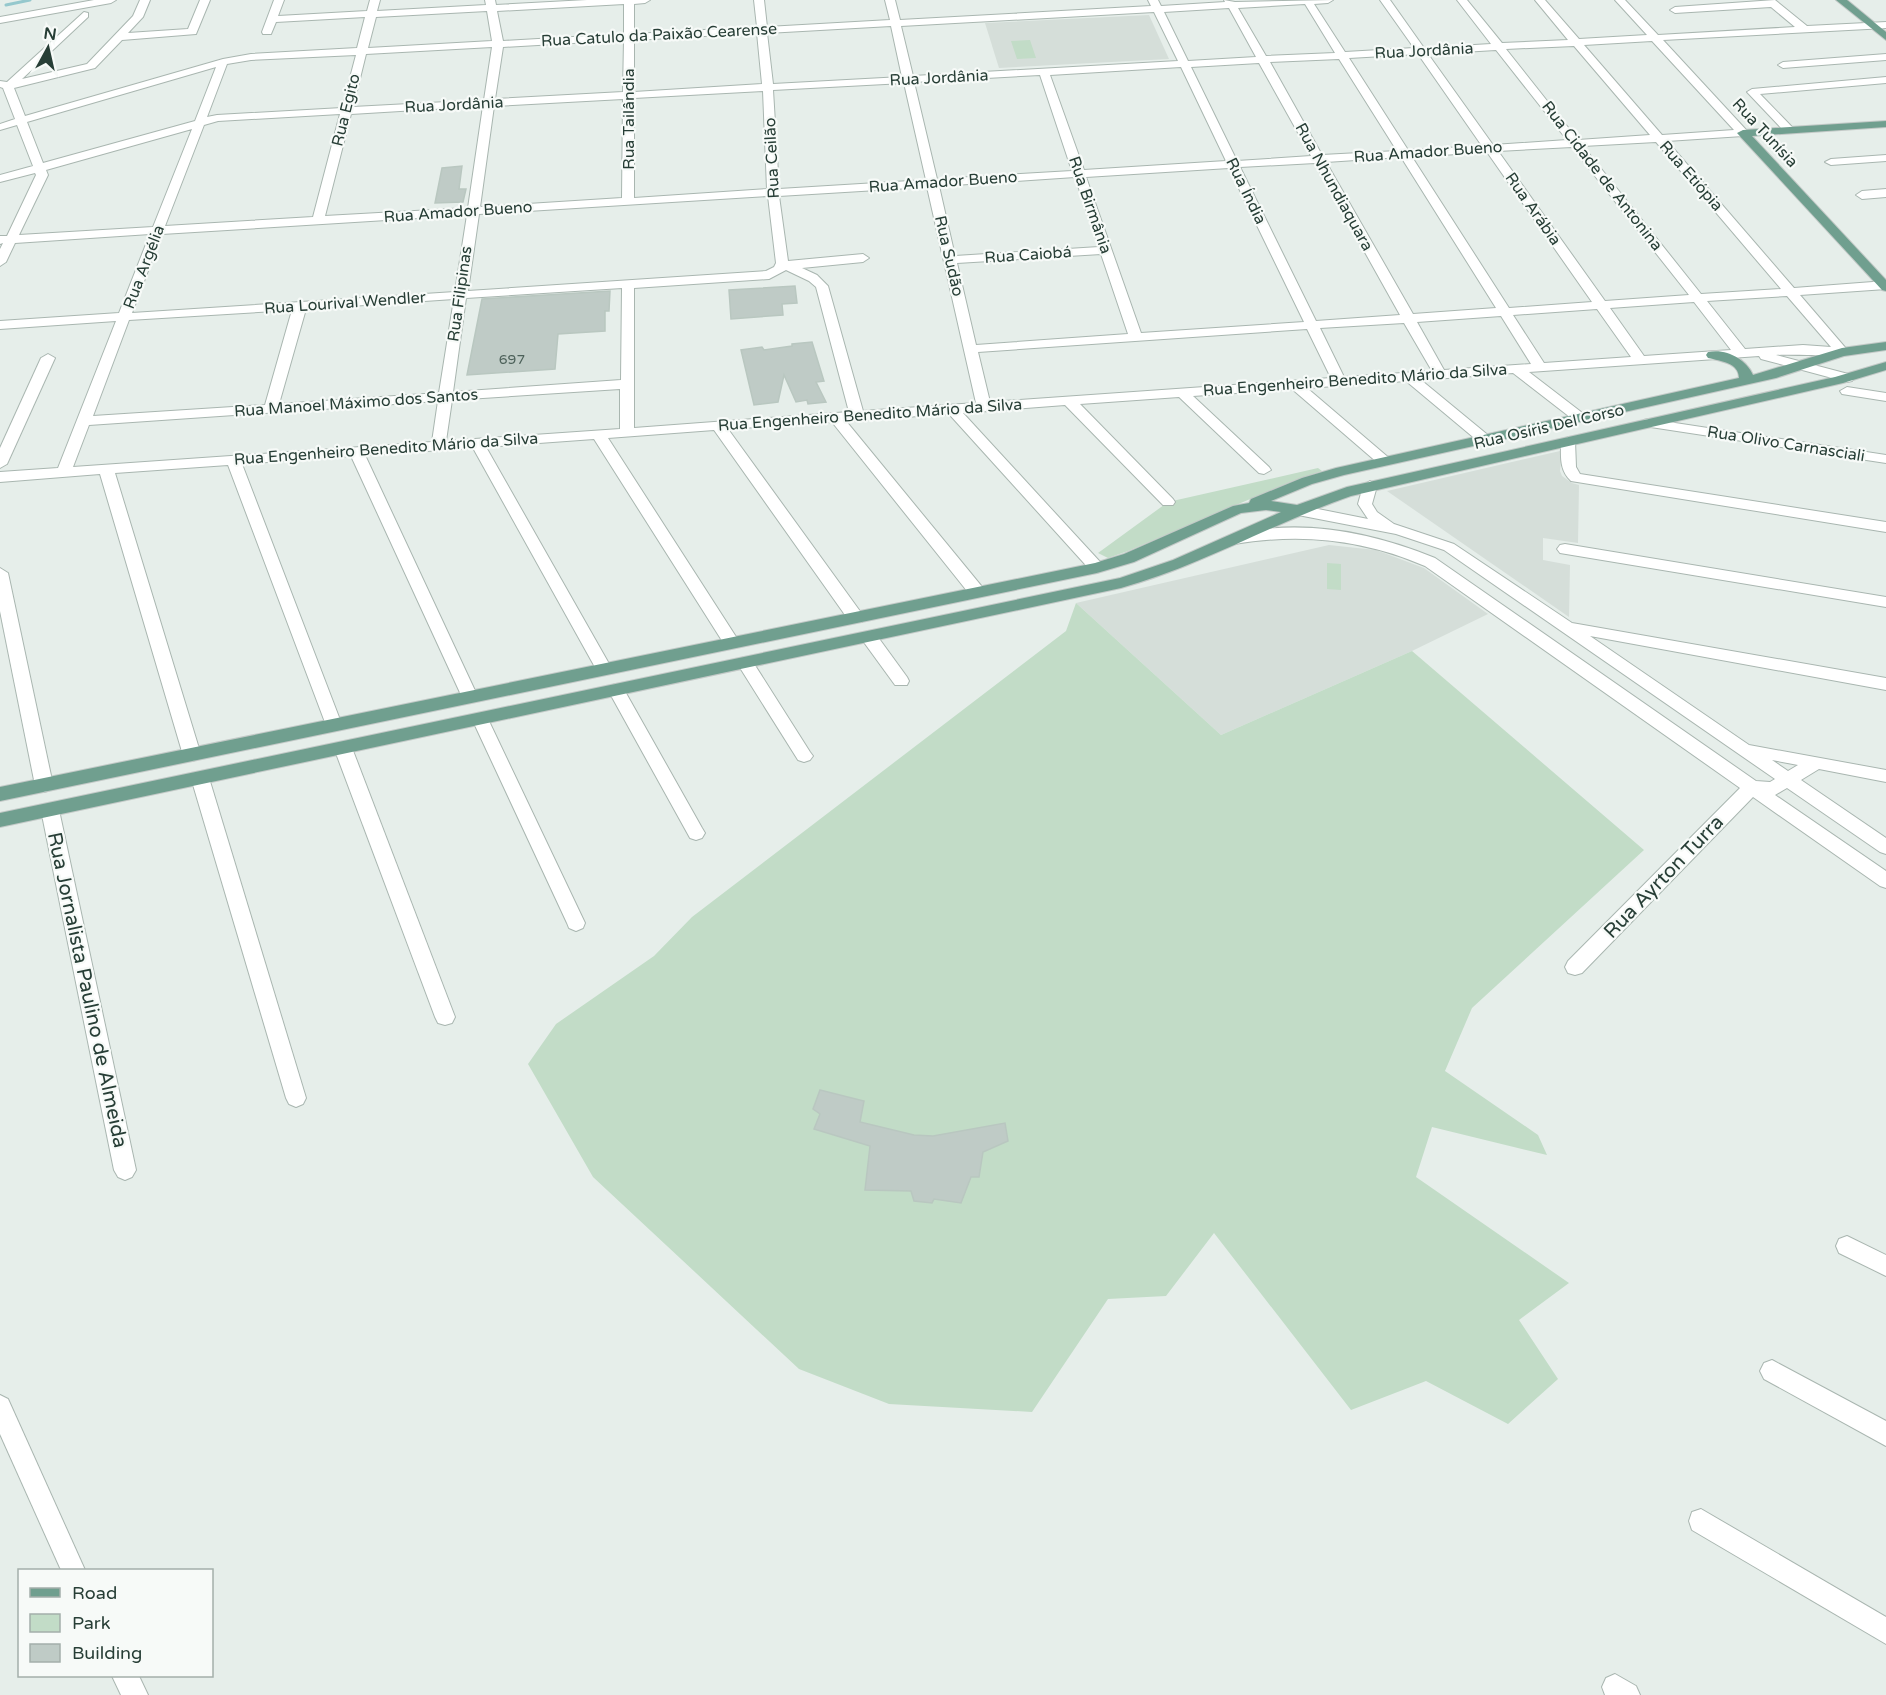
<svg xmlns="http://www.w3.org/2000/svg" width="1886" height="1695" viewBox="0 0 1886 1695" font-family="'Varela Round',sans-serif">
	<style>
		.built { fill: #d5ded9 }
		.green { fill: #c2dcc7 }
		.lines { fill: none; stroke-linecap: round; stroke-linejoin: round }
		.stream { stroke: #95c8cd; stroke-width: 3 }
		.building { fill: #bfcbc6; stroke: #b9c7c0; stroke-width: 1.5 }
		.minor-casing { stroke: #a9b6b0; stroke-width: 2 }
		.major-casing { stroke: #c3c9c7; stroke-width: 2 }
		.minor { fill: #fff; fill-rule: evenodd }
		.major { fill: #709f8f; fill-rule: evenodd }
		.labels { text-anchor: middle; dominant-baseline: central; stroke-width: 4.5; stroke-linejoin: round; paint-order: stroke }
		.far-number-label { font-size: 14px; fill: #4d615a }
		.far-street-label { font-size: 16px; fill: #273e36; stroke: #f7faf8 }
		.street-label { font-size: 20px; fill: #273e36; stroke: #f7faf8 }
	</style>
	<rect width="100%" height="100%" fill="#e6eeea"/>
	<!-- built -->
	<g class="built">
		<path d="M1149,15L1169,59L999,68L985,23Z"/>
		<path d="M1560,451L1562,452L1560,471L1562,476L1572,483L1579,485L1578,543L1543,538V560L1570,565L1569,617L1387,491Z"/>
		<path d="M1329,545L1376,550L1424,568L1488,614L1412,651L1221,735L1076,603Z"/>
	</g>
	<!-- green -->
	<g class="green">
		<path d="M1030,40L1036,58L1017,59L1011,41Z"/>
		<path d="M1318,468L1322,471L1290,482L1128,551L1108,558L1098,553L1168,502Z"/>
		<path d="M1327,563L1341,564V590L1327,589Z"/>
		<path d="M1076,603L1221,735L1412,651L1644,850L1472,1008L1445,1071L1538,1135L1547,1155L1432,1127L1416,1177L1569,1283L1519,1320L1558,1379L1508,1424L1426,1381L1351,1410L1214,1233L1166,1296L1108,1299L1032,1412L889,1404L799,1369L593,1177L528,1064L556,1024L654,956L692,917L1066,631Z"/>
	</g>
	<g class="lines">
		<!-- stream -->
		<path class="stream" d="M6,5L30,0"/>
	</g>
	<!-- building -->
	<g class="building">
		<path d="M462,166L459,189H466L463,202L435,203L442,168Z"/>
		<path d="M795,286L797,303L782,304L783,315L731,319L729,290Z"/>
		<path d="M610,291L609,311H605V331L558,334L555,369L467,375L482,299Z"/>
		<path d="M812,342L824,381L816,382L826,402L808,404L807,400L796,402L784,375L778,402L754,405L741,350L762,347L764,350L792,346V344Z"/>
		<path d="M820,1090L864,1101L860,1122L914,1135L933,1136L1005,1123L1008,1141L983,1152L979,1177H971L961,1203L934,1199L932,1203L914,1201L911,1191L865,1190L870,1146L814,1129L820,1114L813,1109Z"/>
	</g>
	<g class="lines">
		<!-- minor casing -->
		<g class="minor-casing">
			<g id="minor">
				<path d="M94,0H116L111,3L0,23V17Z"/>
				<path d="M140,0H150L143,17L128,33L188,29L200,0H210L196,34L122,40L95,68L14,88L25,116L223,59L251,54L357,48L365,17L276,22L271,34H263L262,32L274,0H284L278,16L367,11L370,0H380L377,11L486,5L485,0H495L496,5L587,0H650L645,3L634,4V34L757,27L754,0H764L767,27L890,20L885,0H895L900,20L1151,6L1148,0H1158L1161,6L1225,2L1224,0L1235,2L1333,0L1328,3L1314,4L1345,52L1414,48L1380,0H1390L1424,48L1491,44L1457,0H1467L1502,43L1568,40L1535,0H1545L1579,39L1647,35L1615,0H1625L1658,35L1795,27L1771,7L1675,13L1670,10L1675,7L1775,0L1807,26L1886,22V28L1663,40L1749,133L1743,136L1667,141L1794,288L1886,281V289L1800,295L1849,352C1843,357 1789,354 1776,355L1852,375L1854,378L1852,381L1847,382L1761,359L1759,356L1529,372L1585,415L1587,418L1585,421H1575L1513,373L1421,380L1489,436L1491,439L1484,443L1479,442L1406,381L1307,388L1389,458L1391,461L1389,464H1379L1292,389L1193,396L1269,467L1271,470L1264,474L1259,473L1179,397L1080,404L1173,499L1175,502L1173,505H1163L1065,405L963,413L1102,564L1105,568L1097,573L1092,572L949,414L846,421L983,588L985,592L977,597L971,596L832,422L728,429L862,614L864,618L862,622H850L714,430L608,438L740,643L738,647H726L594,439L486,447L612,669L610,673H598L596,669L473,448L365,455L478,697L476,701H464L462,697L351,456L242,464L342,725L340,729H328L326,725L228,465L115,473L201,755L198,759L192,761L186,759L183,755L100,474L0,482V472L58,468L116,321L0,329V321L119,313L150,234L15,243L6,262L0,266V249L3,243L0,244V236H7L36,175L35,173L0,182V175L33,166L17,125L0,130V124L15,119L3,88L0,87V81L7,82L84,12L88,13V17L22,79L87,64L133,16ZM624,4V34L503,41L497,11ZM1305,4L1335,53L1266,56L1238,8ZM1229,8L1256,57L1188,61L1164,12ZM487,11L492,41L368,48L376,17ZM1154,12L1178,61L913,76L901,26ZM891,26L902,77L773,84L767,33ZM757,33L762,84L634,92V40ZM624,40L623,92L495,99L503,47ZM1652,41L1734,130L1662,135L1584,45ZM1574,46L1650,135L1578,140L1506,49ZM492,47L484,100L353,107L366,54ZM1496,50L1567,140L1493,145L1428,54ZM1418,54L1482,146L1408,150L1349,58ZM356,55L342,108L217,115L207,117L227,64L251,60ZM1339,59L1397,151L1322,155L1270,62ZM1259,63L1311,156L1237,161L1191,67ZM216,67L195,121L43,163L27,122ZM1181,67L1226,161L1084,170L1050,75ZM1040,75L1072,171L937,179L914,82ZM904,83L926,180L779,189L773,90ZM763,91L767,189L634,198V98ZM623,99L622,198L480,207L494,106ZM483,106L468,208L325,216L351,114ZM340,114L313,217L165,226L204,125L218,121ZM192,129L153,227L19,235L48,175L46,170ZM1656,142L1781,289L1701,294L1583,146ZM1572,147L1689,295L1605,301L1498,151ZM1487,152L1592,302L1509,308L1412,157ZM1401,157L1496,308L1413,314L1326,162ZM1315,163L1400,315L1316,321L1240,167ZM1229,168L1304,322L1141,333L1086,177ZM1075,177L1099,247L955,256L939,186ZM927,187L976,403L863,411L828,286L817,275L802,268L863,262L869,258L863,254L788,261L779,196ZM768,196L776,263L774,267L766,271L468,291L479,214ZM467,215L455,292L132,313L162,234ZM1101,254L1128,334L976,345L957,263ZM786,270L809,281L816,287L849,412L634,428V288L769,279ZM622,288L621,380L453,392L466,298ZM1787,296L1831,347L1803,345L1745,349L1707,301ZM454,299L439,393L279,404L306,309ZM1694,302L1731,350L1644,356L1610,308ZM1597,309L1631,357L1544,363L1513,315ZM292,310L265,405L93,416L129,320ZM1501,316L1531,364L1444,370L1417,322ZM1404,323L1432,371L1344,377L1320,328ZM1307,329L1331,378L990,402L978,352ZM620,389V429L446,441L452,400ZM438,401L432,442L73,467L89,425Z"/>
				<path d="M1886,54V60L1783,68L1778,65L1783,62Z"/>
				<path d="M1886,77V83L1760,94L1793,128V132H1785L1747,92L1752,89Z"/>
				<path d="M1886,155V161L1831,165L1825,162L1831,159Z"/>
				<path d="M1886,189V197L1862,199L1856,195L1862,191Z"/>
				<path d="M48,354L55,358L7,464L0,468V448L41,358Z"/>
				<path d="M1847,387L1886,393V401L1842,394L1840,391Z"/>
				<path d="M1649,419L1886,455V463L1644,426L1642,423L1644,420Z"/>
				<path d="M1568,437L1575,441L1576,467L1580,474L1886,522V532L1571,481C1559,470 1561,456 1561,441Z"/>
				<path d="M1370,481L1377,486L1372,504L1377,512L1394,524L1454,544L1572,623L1886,678V690L1590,636L1749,745L1886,770V782L1819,769L1801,780L1886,838V854L1880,852L1787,788L1775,795L1886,871V888L1880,886L1753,797L1582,973L1575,975L1568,973L1565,967L1568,961L1740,788L1425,566C1362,539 1301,533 1234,544L1229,542L1226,539L1229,536C1298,517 1371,532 1435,558L1756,781L1770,782L1775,779L1444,550L1396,534L1298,515L1291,510L1298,505L1368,519L1358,504L1363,486ZM1772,760L1798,765L1788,771Z"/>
				<path d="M1565,544L1886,597V607L1560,553L1557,549L1560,545Z"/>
				<path d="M0,568L8,573L53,785L50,790L44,792L38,790L35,785L0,611Z"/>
				<path d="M869,631L875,633L907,677L909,681L907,685H895L863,641L861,637L863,633Z"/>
				<path d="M745,657L751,659L810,752L813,756L810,760L804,762L798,760L737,663L739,659Z"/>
				<path d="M616,684L622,686L702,828L705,833L702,838L696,840L690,838L608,690L610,686Z"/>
				<path d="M480,713L486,715L488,719L585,923L583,928L576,931L569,928L567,923L472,719L474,715Z"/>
				<path d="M343,742L349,744L352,748L455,1017L452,1023L445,1025L438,1023L435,1017L334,748L337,744Z"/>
				<path d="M200,772L206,773L209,778L306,1098L303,1104L296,1107L289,1104L286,1098L191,778L194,773Z"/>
				<path d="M50,803L56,805L59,810L136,1170L132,1177L125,1180L118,1177L114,1170L41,810L44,805Z"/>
				<path d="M1847,1236L1886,1255V1276L1839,1253L1836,1246L1839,1239Z"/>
				<path d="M1772,1360L1886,1421V1446L1764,1379L1760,1371L1764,1363Z"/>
				<path d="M0,1395L8,1399L85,1570H61L0,1434Z"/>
				<path d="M1701,1509L1886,1617V1644L1692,1530L1689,1521L1692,1512Z"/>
				<path d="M1615,1674L1636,1686L1640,1695H1605L1602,1687L1606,1678Z"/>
				<path d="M112,1676H139L148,1695H121Z"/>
			</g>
		</g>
		<!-- major casing -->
		<g class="major-casing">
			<g id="major">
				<path d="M1836,0H1847L1886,32V40Z"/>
				<path d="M1886,121V127L1752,136L1886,280V291L1882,290L1737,133L1743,130Z"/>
				<path d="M1886,342V350L1844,356L1776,378L1344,475L1312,484L1271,501L1297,505L1347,487L1835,377L1886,362V370L1843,383L1351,496C1273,523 1201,566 1121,588L0,827V813L1120,578L1173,560L1281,512L1266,510L1241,513L1134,562L1097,573L0,801V787L1095,563L1124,554L1233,506L1249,503L1251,499L1302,478L1336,468L1739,378C1739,363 1721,361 1708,358L1706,355L1708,352C1726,348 1746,359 1753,375L1842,348Z"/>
			</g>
		</g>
		<!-- minor -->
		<use href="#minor" class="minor"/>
		<!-- major -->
		<use href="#major" class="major"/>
	</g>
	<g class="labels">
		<!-- far-number labels -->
		<g class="far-number-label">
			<text x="512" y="359">697</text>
		</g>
		<!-- far-street labels -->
		<g class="far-street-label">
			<text transform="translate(659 35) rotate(-3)">Rua Catulo da Paixão Cearense</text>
			<text transform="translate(1424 51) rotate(-3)">Rua Jordânia</text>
			<text transform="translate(939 78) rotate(-3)">Rua Jordânia</text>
			<text transform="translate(454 105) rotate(-3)">Rua Jordânia</text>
			<text transform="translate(346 110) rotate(-76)">Rua Egito</text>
			<text transform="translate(629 119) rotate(-90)">Rua Tailândia</text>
			<text transform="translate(1765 133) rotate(47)">Rua Tunísia</text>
			<text transform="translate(1428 152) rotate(-4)">Rua Amador Bueno</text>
			<text transform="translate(772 158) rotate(-93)">Rua Ceilão</text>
			<text transform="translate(1602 176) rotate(52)">Rua Cidade de Antonina</text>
			<text transform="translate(1691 176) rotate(49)">Rua Etiópia</text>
			<text transform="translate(943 182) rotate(-4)">Rua Amador Bueno</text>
			<text transform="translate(1334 187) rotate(61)">Rua Nhundiaquara</text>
			<text transform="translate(1246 191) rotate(64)">Rua Índia</text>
			<text transform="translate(1090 205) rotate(71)">Rua Birmânia</text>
			<text transform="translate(1533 209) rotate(55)">Rua Arábia</text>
			<text transform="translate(458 212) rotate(-4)">Rua Amador Bueno</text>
			<text transform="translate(1028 255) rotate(-4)">Rua Caiobá</text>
			<text transform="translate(949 256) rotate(77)">Rua Sudão</text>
			<text transform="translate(144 267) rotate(-69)">Rua Argélia</text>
			<text transform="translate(460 294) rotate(-82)">Rua Filipinas</text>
			<text transform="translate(345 303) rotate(-4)">Rua Lourival Wendler</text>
			<text transform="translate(1355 380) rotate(-4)">Rua Engenheiro Benedito Mário da Silva</text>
			<text transform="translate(356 403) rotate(-4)">Rua Manoel Máximo dos Santos</text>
			<text transform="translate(870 415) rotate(-4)">Rua Engenheiro Benedito Mário da Silva</text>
			<text transform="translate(1549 427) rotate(-13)">Rua Osíris Del Corso</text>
			<text transform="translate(1786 444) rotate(9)">Rua Olivo Carnasciali</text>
			<text transform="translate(386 449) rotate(-4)">Rua Engenheiro Benedito Mário da Silva</text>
		</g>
		<!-- street labels -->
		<g class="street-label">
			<text transform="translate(1664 877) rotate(-46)">Rua Ayrton Turra</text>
			<text transform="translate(87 990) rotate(78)">Rua Jornalista Paulino de Almeida</text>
		</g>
	</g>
	<!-- legend -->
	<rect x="18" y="1569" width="195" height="108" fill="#f7faf8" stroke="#a4afaa" stroke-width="1.5"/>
	<rect x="30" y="1588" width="30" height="9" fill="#709f8f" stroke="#a4afaa" stroke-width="1.5"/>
	<text x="72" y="1599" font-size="18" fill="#273e36">Road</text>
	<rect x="30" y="1614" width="30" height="18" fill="#c2dcc7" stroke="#a4afaa" stroke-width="1.5"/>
	<text x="72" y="1629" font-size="18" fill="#273e36">Park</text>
	<rect x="30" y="1644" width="30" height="18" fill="#bfcbc6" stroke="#a4afaa" stroke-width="1.5"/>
	<text x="72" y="1659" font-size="18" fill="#273e36">Building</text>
	<!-- north arrow -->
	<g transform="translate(48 48) rotate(8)" stroke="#f7faf8" stroke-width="4.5" paint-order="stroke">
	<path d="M0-4.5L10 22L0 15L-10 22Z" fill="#273e36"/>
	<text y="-9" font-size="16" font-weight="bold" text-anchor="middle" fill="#273e36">N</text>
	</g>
</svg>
